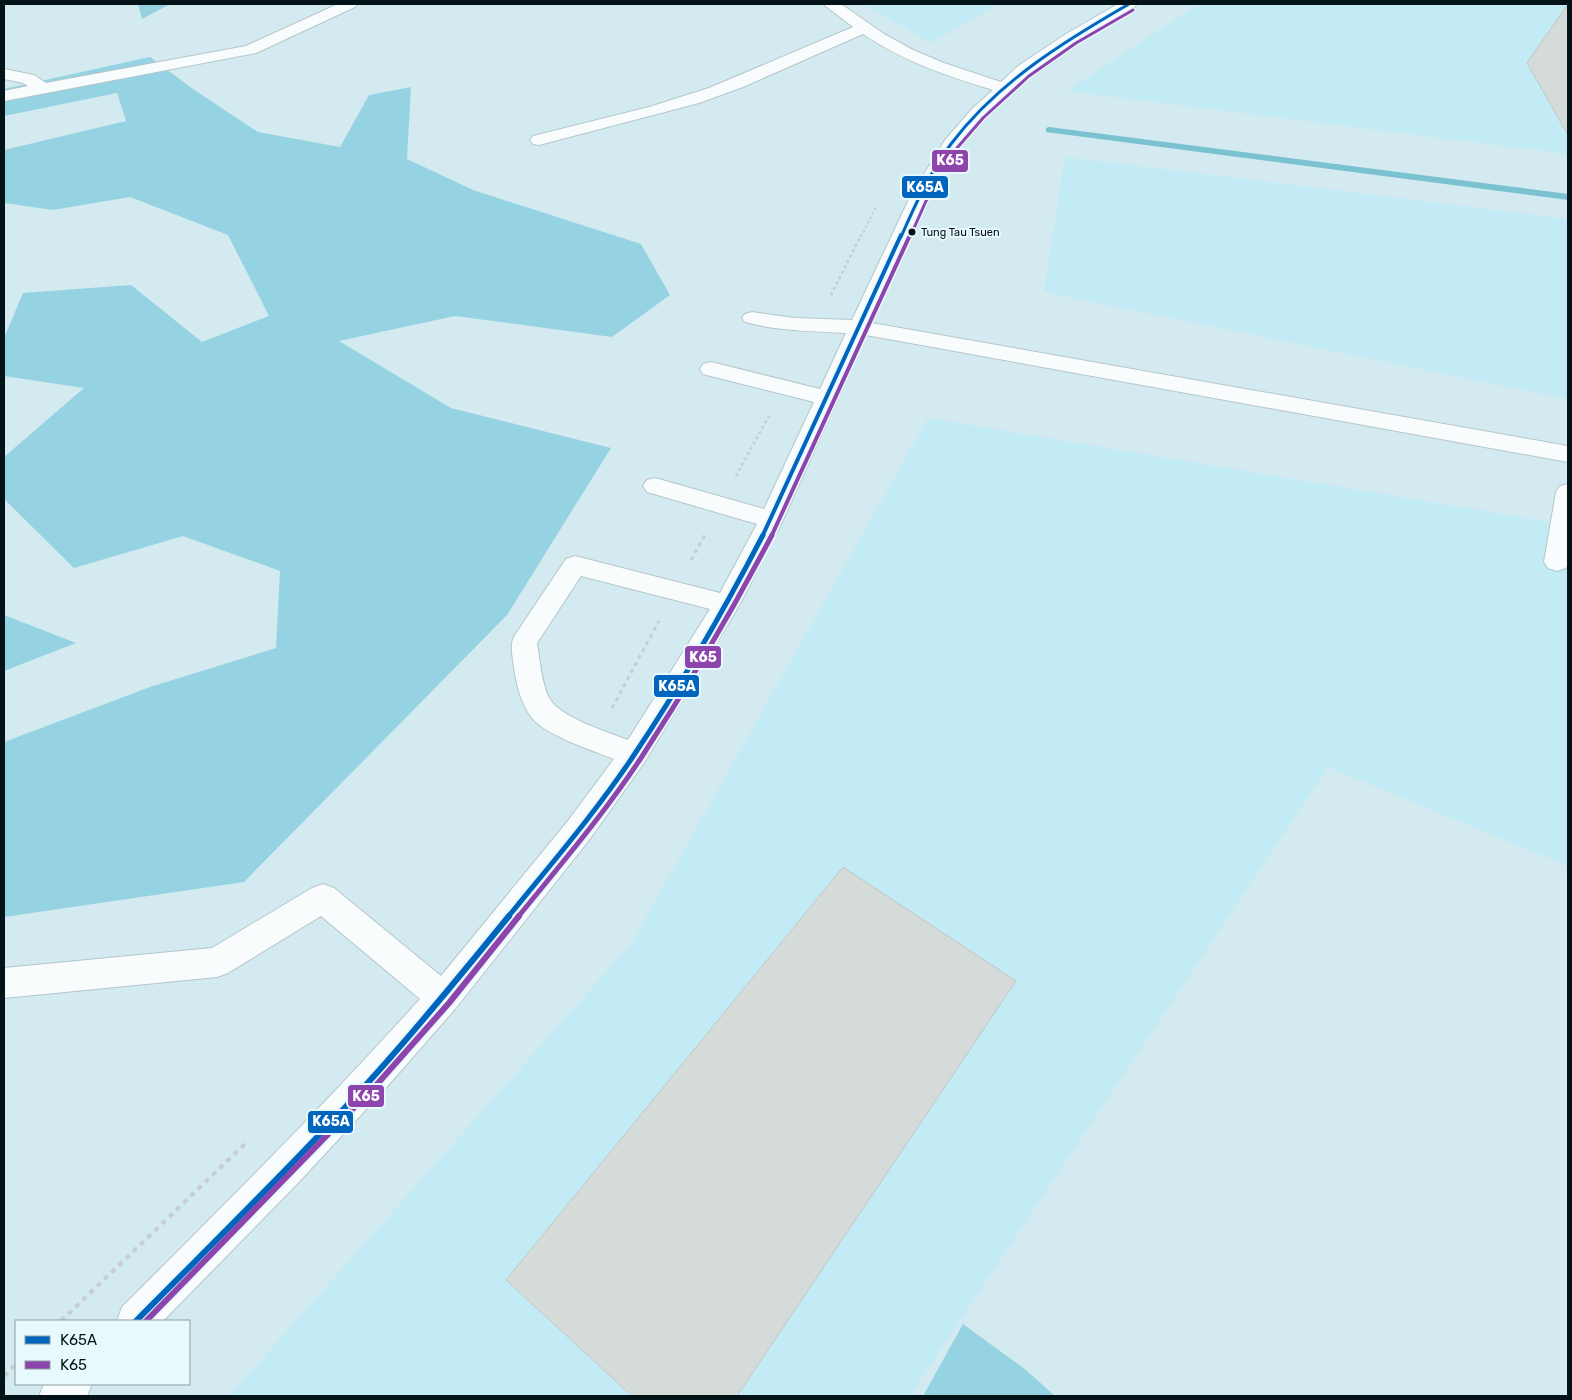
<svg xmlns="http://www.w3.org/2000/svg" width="1572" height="1400" viewBox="0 0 1572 1400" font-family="Rubik,sans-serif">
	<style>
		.built { fill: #c3ebf5 }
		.forest { fill: #96d3e2 }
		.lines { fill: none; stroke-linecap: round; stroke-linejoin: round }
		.stream { fill: #7ac1d2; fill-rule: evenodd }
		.building { fill: #d5dbd8; stroke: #c1c7c5 }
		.minor-casing { stroke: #b4c6cb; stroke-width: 2 }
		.path-far3 { stroke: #c8ced0; stroke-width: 2; stroke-dasharray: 2.5 2.5; stroke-linecap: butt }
		.path-far2 { stroke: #c8ced0; stroke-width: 2.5; stroke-dasharray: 3 3; stroke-linecap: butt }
		.path-far1 { stroke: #c8ced0; stroke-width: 3; stroke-dasharray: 4 4; stroke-linecap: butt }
		.path { stroke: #c8ced0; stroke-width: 4; stroke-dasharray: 5 5; stroke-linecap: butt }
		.minor { fill: #f8fcfd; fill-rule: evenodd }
		.bus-1-far3-casing { stroke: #e8f9fe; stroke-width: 5.5 }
		.bus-1-far2-casing { stroke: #e8f9fe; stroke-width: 7 }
		.bus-1-far1-casing { stroke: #e8f9fe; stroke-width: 9 }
		.bus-1-casing { stroke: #e8f9fe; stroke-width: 10 }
		.bus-2-far3-casing { stroke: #e8f9fe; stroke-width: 5.5 }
		.bus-2-far2-casing { stroke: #e8f9fe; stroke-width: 7 }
		.bus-2-far1-casing { stroke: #e8f9fe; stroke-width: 9 }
		.bus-2-casing { stroke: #e8f9fe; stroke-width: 10 }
		.bus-1-far3 { stroke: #0065bd; stroke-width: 3 }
		.bus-1-far2 { stroke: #0065bd; stroke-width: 4 }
		.bus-1-far1 { stroke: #0065bd; stroke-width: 5 }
		.bus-1 { stroke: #0065bd; stroke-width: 6 }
		.bus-2-far3 { stroke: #8e44ad; stroke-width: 3 }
		.bus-2-far2 { stroke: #8e44ad; stroke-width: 4 }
		.bus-2-far1 { stroke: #8e44ad; stroke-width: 5 }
		.bus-2 { stroke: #8e44ad; stroke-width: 6 }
		.bus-dot { fill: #041317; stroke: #e8f9fe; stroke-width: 2 }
		.labels { text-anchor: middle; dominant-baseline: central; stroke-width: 4; stroke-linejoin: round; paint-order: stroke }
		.far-bus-label { font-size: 11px; fill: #041317; stroke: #e8f9fe; text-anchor: start }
		.line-badge { stroke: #e8f9fe; stroke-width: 2 }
		.badge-label { font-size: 14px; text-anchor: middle; font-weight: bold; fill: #fff }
	</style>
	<rect width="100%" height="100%" fill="#d3eaf0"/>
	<!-- built -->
	<g class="built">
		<path d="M864,4H999L931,43Z"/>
		<path d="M1199,4H1568V154L1067,91Z"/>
		<path d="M1065,157L1568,219V399L1044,292Z"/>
		<path d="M928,418L1568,525V866L1328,767L910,1396H229L631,944Z"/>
	</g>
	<!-- forest -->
	<g class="forest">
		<path d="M138,4H170L142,19Z"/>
		<path d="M150,57L193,89L258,132L340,147L369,95L411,87L407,159L473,190L641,244L670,295L612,337L455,316L339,341L451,408L611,448L507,615L244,882L4,917V742L150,687L276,648L280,571L183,536L74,568L4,499V457L84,388L4,376V338L23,293L131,285L202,342L269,316L228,235L130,197L53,210L4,203V150L126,121L117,93L4,116V89Z"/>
		<path d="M4,615L76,643L4,671Z"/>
		<path d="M963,1324L1026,1370L1055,1396H923Z"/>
	</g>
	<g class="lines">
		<!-- stream -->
		<path class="stream" d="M1049,127L1568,194V200L1046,132V128Z"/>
	</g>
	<!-- building -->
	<g class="building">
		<path d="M1568,4V135L1527,63Z"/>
		<path d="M843,867L1016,981L737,1396H632L506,1280Z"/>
	</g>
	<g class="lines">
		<!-- minor casing -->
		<g class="minor-casing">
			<g id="minor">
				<path d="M338,4H358L355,7L256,53L4,101V91L28,86L23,83L4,79V69L34,75L46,83L246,46Z"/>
				<path d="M823,4H841L884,34L913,50L944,63L1001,82L1018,66L1066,34L1118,4H1137L1134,7C1069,45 1006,85 959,145C952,154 947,165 942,175C914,221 894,273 872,323L1568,446V462L866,335L783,520L740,604L644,763L589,840L455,1009L385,1089L298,1183L163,1321H117L122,1307C223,1206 324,1106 420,999L321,916L228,973L217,977L4,998V968L212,948L312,888L323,884L334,888L441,976L567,822L614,759C594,751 545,735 532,718C521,704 517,686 514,668C513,657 509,645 515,635L566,559L575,556L720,593L757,524L647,492L643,486L647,480L655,478L764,509L814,402L703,374L700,369L703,364L711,362L820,389L846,333C812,331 778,331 745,322L742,318L745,314L752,312L795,318L852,320L910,197L945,140L972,109L993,90C947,76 903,61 863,34L743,87L699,103L539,145L533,144L530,140L533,136L649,107L709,88L853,27ZM581,576L710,609L628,740C608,732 557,717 548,696C541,680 540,660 537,643Z"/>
				<path d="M1568,484V564L1566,568L1557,571L1548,568L1544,562L1556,492L1560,486Z"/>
				<path d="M44,1384H92L87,1396H39Z"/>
			</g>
		</g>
		<!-- path-far3 -->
		<path class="path-far3" d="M861,237L876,207"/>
		<!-- path-far2 -->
		<g class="path-far2">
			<path d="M831,295L861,235"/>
			<path d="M736,476L769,416"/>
		</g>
		<!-- path-far1 -->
		<g class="path-far1">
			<path d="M691,560L705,535"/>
			<path d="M612,708L659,621"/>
		</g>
		<!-- path -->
		<g class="path">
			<path d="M61,1321L248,1141"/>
			<path d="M4,1376L16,1364"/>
		</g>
		<!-- minor -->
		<use href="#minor" class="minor"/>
		<!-- bus-1-far3 casing -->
		<g class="bus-1-far3-casing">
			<path id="bus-1-far3" d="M901,237C915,205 930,172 951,144C998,82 1063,42 1129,4"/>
		</g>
		<!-- bus-1-far2 casing -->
		<g class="bus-1-far2-casing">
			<path id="bus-1-far2" d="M762,537L901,235"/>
		</g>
		<!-- bus-1-far1 casing -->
		<g class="bus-1-far1-casing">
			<path id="bus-1-far1" d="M508,917C551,864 596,812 634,755C681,685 724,610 763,535"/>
		</g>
		<!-- bus-1 casing -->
		<g class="bus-1-casing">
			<path id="bus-1" d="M136,1321C216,1240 298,1160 374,1076C421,1024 465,970 509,916"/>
		</g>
		<!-- bus-2-far3 casing -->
		<g class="bus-2-far3-casing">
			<path id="bus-2-far3" d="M910,237L926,201L957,148L983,118L1029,76L1076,43L1133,10"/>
		</g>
		<!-- bus-2-far2 casing -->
		<g class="bus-2-far2-casing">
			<path id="bus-2-far2" d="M771,537L910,235"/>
		</g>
		<!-- bus-2-far1 casing -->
		<g class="bus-2-far1-casing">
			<path id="bus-2-far1" d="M518,917C560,865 604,814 641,758C688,686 732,611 772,535"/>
		</g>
		<!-- bus-2 casing -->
		<g class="bus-2-casing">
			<path id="bus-2" d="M146,1321L379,1082L449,1003L519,916"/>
		</g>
		<!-- bus-1-far3 -->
		<use href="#bus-1-far3" class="bus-1-far3"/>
		<!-- bus-1-far2 -->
		<use href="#bus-1-far2" class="bus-1-far2"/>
		<!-- bus-1-far1 -->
		<use href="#bus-1-far1" class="bus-1-far1"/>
		<!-- bus-1 -->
		<use href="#bus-1" class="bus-1"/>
		<!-- bus-2-far3 -->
		<use href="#bus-2-far3" class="bus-2-far3"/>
		<!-- bus-2-far2 -->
		<use href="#bus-2-far2" class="bus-2-far2"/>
		<!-- bus-2-far1 -->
		<use href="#bus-2-far1" class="bus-2-far1"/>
		<!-- bus-2 -->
		<use href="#bus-2" class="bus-2"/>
	</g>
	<!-- markers -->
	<circle class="bus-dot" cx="912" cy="232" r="4.5"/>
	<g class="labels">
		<!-- far-bus labels -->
		<g class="far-bus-label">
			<text x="921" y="232">Tung Tau Tsuen</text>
		</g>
	</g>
	<g class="line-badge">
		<rect x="931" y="149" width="38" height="24" rx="5" fill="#8e44ad"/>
		<rect x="901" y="175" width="48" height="24" rx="5" fill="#0065bd"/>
		<rect x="684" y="645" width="38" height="24" rx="5" fill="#8e44ad"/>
		<rect x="653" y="674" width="47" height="24" rx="5" fill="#0065bd"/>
		<rect x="347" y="1084" width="38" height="24" rx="5" fill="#8e44ad"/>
		<rect x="307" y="1110" width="47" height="24" rx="5" fill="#0065bd"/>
	</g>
	<g class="badge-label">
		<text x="950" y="165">K65</text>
		<text x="925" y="192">K65A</text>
		<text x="703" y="662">K65</text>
		<text x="677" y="691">K65A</text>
		<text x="366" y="1101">K65</text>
		<text x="331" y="1126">K65A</text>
	</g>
	<!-- border -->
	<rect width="1572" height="1400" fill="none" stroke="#041317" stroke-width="10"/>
	<!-- legend -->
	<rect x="15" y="1320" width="175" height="65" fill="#e8f9fe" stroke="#8d9da2"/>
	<rect x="25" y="1336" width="25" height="8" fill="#0065bd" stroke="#8d9da2"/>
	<text x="60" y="1345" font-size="15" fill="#041317">K65A</text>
	<rect x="25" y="1361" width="25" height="8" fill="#8e44ad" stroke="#8d9da2"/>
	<text x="60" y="1370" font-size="15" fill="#041317">K65</text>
</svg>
